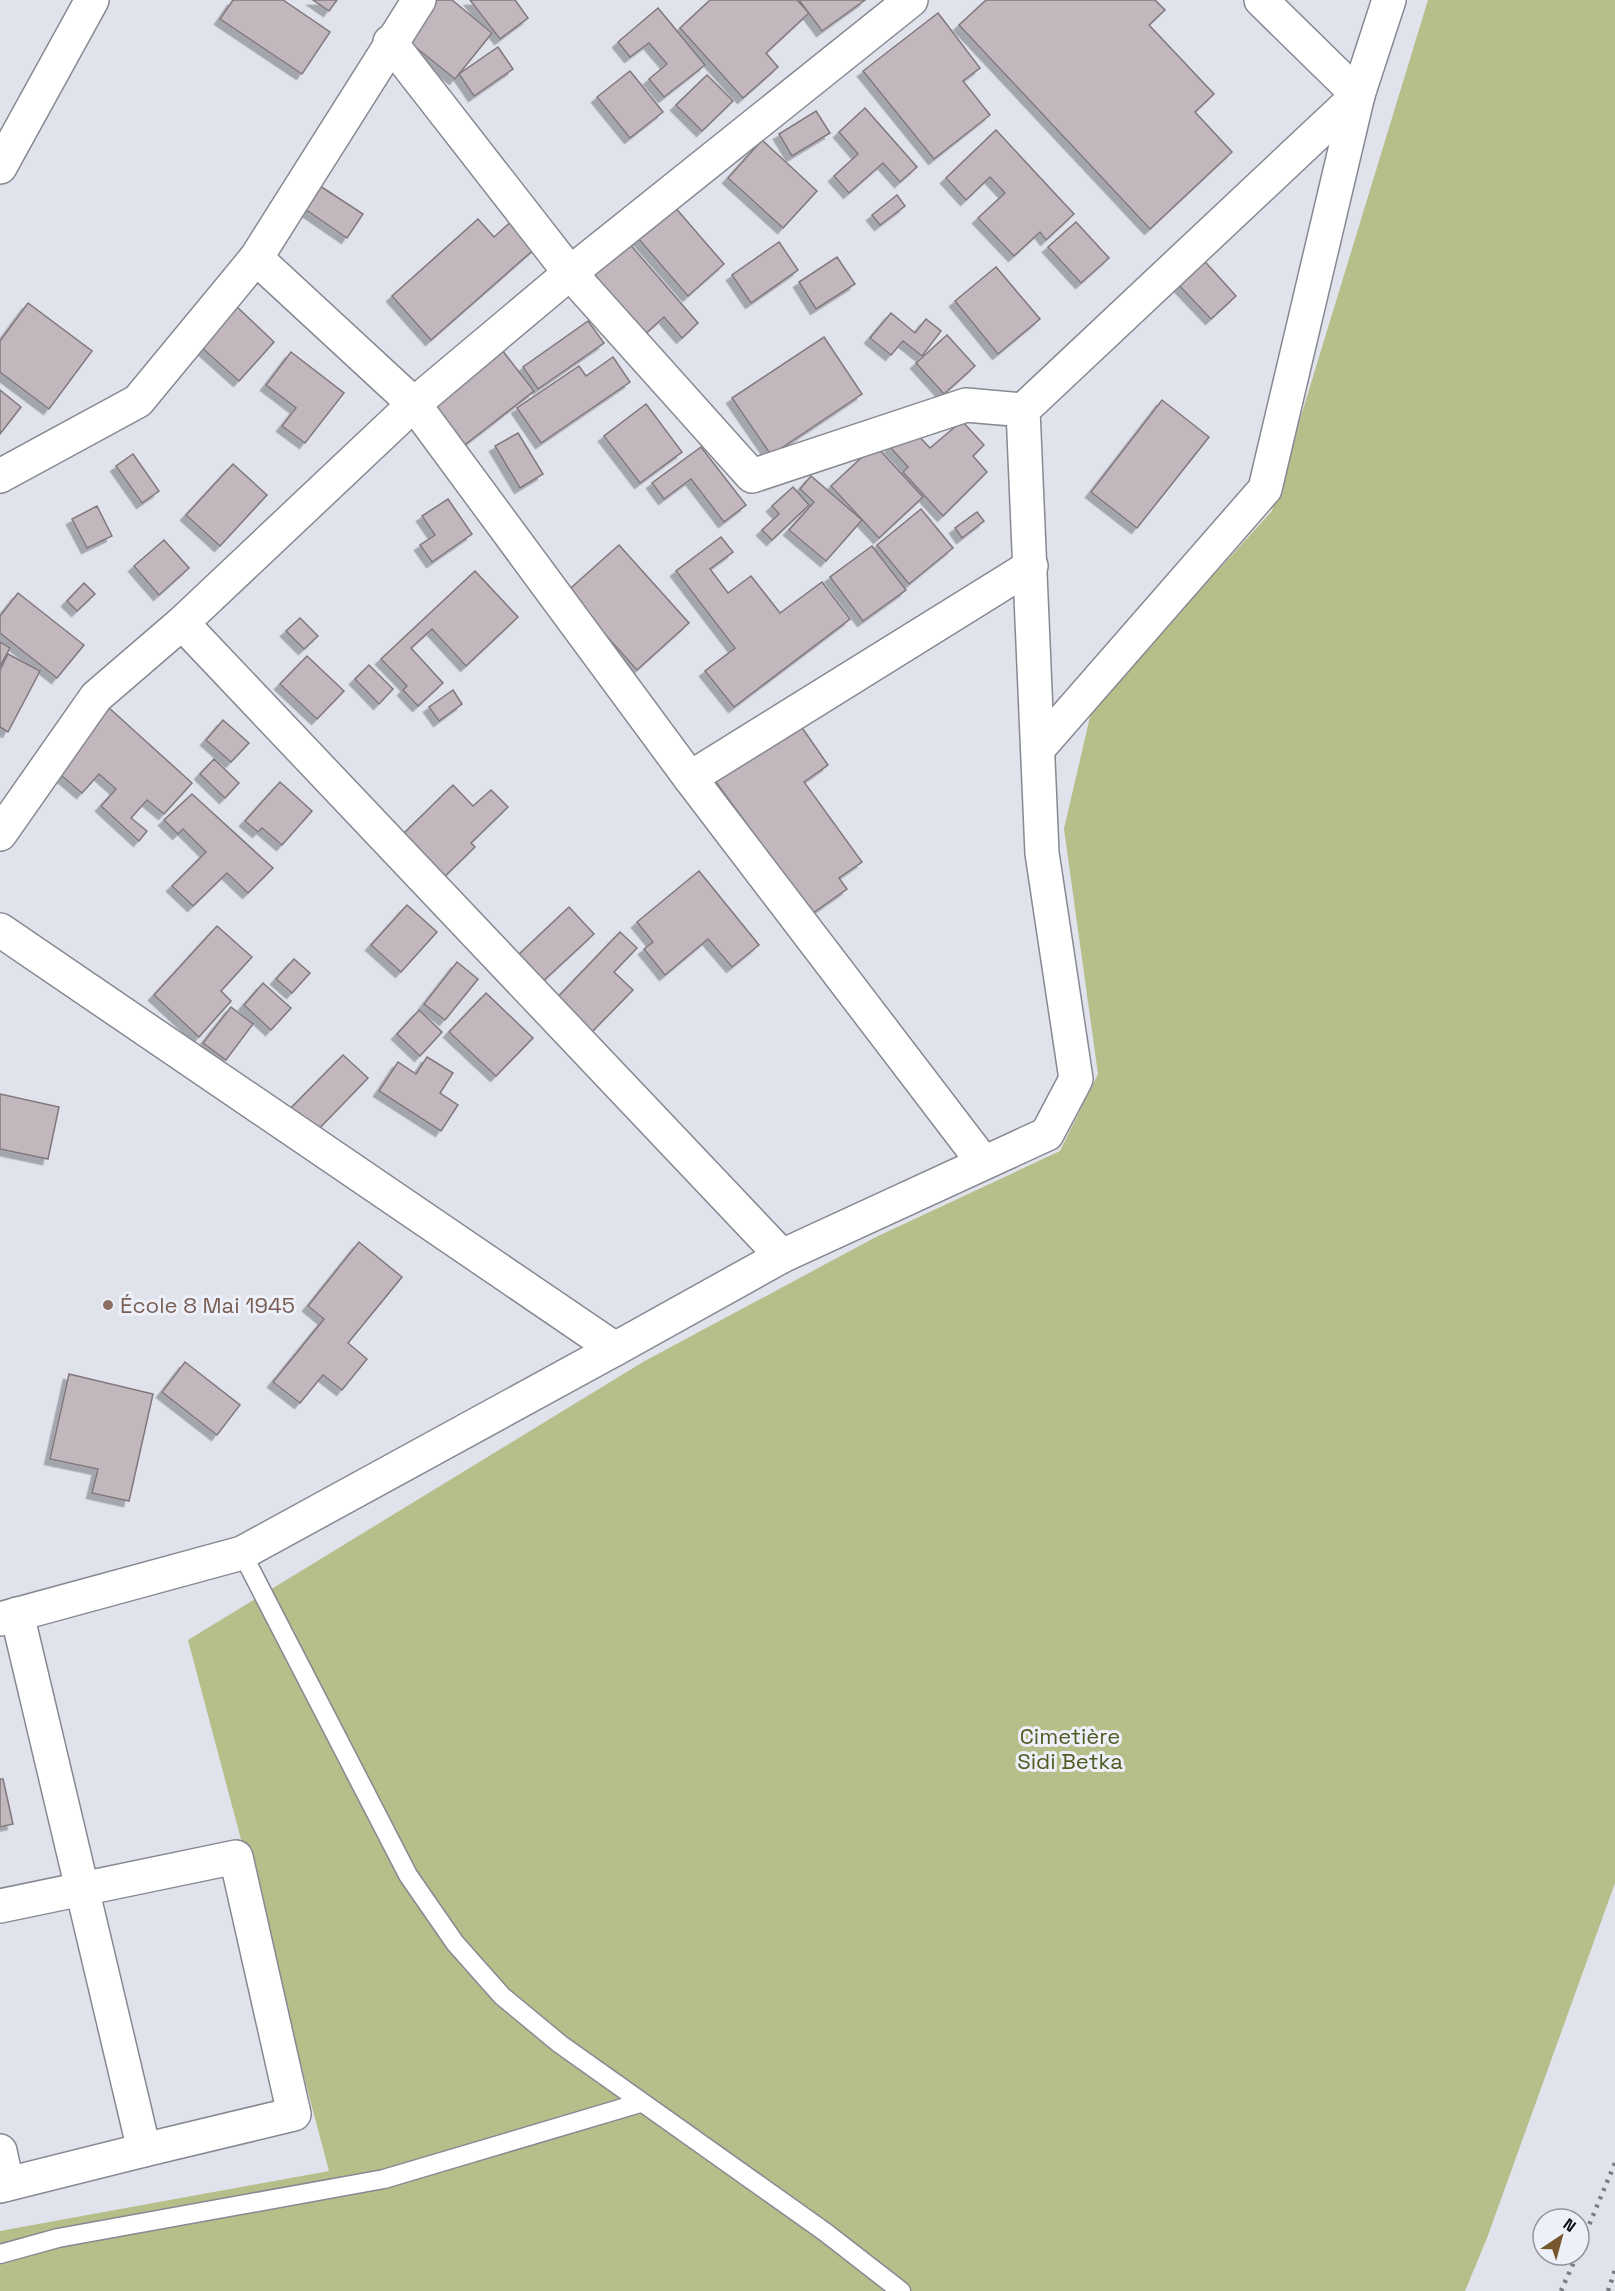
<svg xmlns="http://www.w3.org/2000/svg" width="1615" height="2291" viewBox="0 0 1615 2291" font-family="'Space Grotesk',sans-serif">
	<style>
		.green { fill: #b6be89 }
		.building { fill: #c1b7bd; stroke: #81787d; stroke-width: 1.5; filter: url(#shadow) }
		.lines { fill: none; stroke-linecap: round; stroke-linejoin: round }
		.service-casing { stroke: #878992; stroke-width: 21 }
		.minor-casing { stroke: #878992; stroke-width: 36 }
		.service { stroke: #fff; stroke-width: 18 }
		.minor { stroke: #fff; stroke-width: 33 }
		.rail { stroke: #7b7c83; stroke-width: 4.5; stroke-dasharray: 3 6; stroke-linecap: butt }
		.education-dot { fill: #8d6e63; stroke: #edf0f9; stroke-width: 2 }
		.labels { text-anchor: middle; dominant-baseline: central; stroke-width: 6; stroke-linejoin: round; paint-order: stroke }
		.education-label { font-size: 22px; fill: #785e54; stroke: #edf0f9; text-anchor: start }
		.park-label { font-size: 22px; fill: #525921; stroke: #edf0f9 }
	</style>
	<defs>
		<filter id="shadow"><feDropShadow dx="-5.5" dy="5.5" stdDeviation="0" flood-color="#0004"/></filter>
	</defs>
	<rect width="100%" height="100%" fill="#e0e2ec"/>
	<!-- green -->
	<path class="green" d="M1428,0H1615V1883L1487,2238L1465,2291H0V2231L329,2171L188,1640L643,1362L876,1237L1060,1151L1098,1074L1064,829L1092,708L1272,511Z"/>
	<!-- building -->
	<g class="building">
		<path d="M233,0H283L330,32L302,74L220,19Z"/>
		<path d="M313,0H337L329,11Z"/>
		<path d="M436,0H452L492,33L455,79L403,37Z"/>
		<path d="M470,0H515L528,18L500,39Z"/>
		<path d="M710,0H797L809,13L766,53L778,67L743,98L680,28Z"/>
		<path d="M799,0H865L822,31Z"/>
		<path d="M986,0H1155L1165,10L1149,25L1214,94L1195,112L1232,152L1150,229L959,25Z"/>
		<path d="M658,8L705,65L664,97L649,79L667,64L649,43L630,57L618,42Z"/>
		<path d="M938,13L980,68L963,81L990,115L934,159L863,71Z"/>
		<path d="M498,47L513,69L474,96L459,74Z"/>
		<path d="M630,71L663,112L630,138L597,97Z"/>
		<path d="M707,75L733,101L702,131L676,105Z"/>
		<path d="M865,108L917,167L900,182L883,163L849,193L834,176L858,154L839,132Z"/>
		<path d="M816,111L830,133L792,156L779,134Z"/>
		<path d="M996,130L1074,214L1046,240L1040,232L1014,256L978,218L1005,193L990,177L966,200L946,178Z"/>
		<path d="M762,140L817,191L783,228L728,178Z"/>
		<path d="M320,186L363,214L347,238L305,209Z"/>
		<path d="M897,195L905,206L880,225L872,215Z"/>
		<path d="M673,205L724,264L688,296L637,237Z"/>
		<path d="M478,219L494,237L514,219L538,246L431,340L392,296Z"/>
		<path d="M1076,222L1109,258L1081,283L1048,247Z"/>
		<path d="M627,241L698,323L682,338L664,317L643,336L589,273Z"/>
		<path d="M779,242L798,270L751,303L732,275Z"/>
		<path d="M1198,254L1236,296L1211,319L1172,278Z"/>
		<path d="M837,257L855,284L816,309L799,282Z"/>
		<path d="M996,267L1040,319L998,354L955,301Z"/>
		<path d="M28,303L92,351L49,409L0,372V341Z"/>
		<path d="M236,306L274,342L239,381L200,346Z"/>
		<path d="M891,313L915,333L926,319L941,331L922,356L903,341L891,355L870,338Z"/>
		<path d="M588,321L604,343L538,389L523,367Z"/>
		<path d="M947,335L975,366L944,394L916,363Z"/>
		<path d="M824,337L862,394L771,455L732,398Z"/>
		<path d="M498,345L534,391L457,451L421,405Z"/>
		<path d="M291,352L344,393L305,443L282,426L296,408L266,385Z"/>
		<path d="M613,357L630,382L541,443L517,408L579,366L586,376Z"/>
		<path d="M0,390L21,407L0,434Z"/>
		<path d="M1162,400L1209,437L1137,528L1091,492Z"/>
		<path d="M646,404L682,452L640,483L604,436Z"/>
		<path d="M962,421L984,445L973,456L987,472L943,516L903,472L908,467L890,447L911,428L930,448Z"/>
		<path d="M518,433L543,474L520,488L495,446Z"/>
		<path d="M875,445L923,497L879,538L831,486Z"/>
		<path d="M701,447L746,505L724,522L691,479L664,499L652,483Z"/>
		<path d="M133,454L159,491L142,503L116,466Z"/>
		<path d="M233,464L267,495L220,546L186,515Z"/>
		<path d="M811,476L862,520L826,561L789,530L814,502L800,489Z"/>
		<path d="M793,487L809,505L772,540L762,530L779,514L772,506Z"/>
		<path d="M448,499L472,534L432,562L420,545L435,535L422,516Z"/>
		<path d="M97,506L112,536L87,548L72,519Z"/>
		<path d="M921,509L953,548L909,584L877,545Z"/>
		<path d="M977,512L984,521L962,538L955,528Z"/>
		<path d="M721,537L733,552L710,569L728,593L751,576L780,613L822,582L850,619L734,707L705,671L735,648L676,571Z"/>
		<path d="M164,540L189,568L159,595L134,566Z"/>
		<path d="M619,545L689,623L637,670L602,631L563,595Z"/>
		<path d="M872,546L906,590L863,621L830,577Z"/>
		<path d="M475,571L518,617L466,666L432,629L411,648L443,683L418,706L403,690L407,686L381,659Z"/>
		<path d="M84,583L95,594L77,611L67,601Z"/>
		<path d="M18,593L84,645L57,678L0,633V616Z"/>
		<path d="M300,618L318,636L304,649L286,631Z"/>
		<path d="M0,642L10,648L0,666Z"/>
		<path d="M8,654L40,671L8,732L0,727V670Z"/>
		<path d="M307,656L344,691L317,719L280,684Z"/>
		<path d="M369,665L393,689L379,704L355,679Z"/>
		<path d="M453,690L462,704L439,721L429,707Z"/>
		<path d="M108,707L192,783L164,814L147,800L131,818L147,831L139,841L101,806L116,789L99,774L82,793L55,770Z"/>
		<path d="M796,719L828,765L804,782L862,862L839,878L847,889L806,918L746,823L713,778Z"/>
		<path d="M223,720L249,743L231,762L206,740Z"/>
		<path d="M214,759L239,783L225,798L200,774Z"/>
		<path d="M280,782L312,811L282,845L262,828L258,832L245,821Z"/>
		<path d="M453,785L473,806L491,790L508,807L471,843L475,847L440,881L399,838Z"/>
		<path d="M192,794L273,868L248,893L227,873L193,906L172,886L206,852L183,829L178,834L164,820Z"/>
		<path d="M699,871L759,945L732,967L708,939L665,975L644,949L653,942L637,922Z"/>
		<path d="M407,905L437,932L401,972L371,945Z"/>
		<path d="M569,907L594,934L540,984L516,957Z"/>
		<path d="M217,926L252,957L221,991L231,1001L199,1037L154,995Z"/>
		<path d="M620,932L637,948L614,972L633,990L588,1036L553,1002Z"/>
		<path d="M294,959L310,973L292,993L276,979Z"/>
		<path d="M457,962L478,979L445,1020L424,1004Z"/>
		<path d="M263,983L291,1008L271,1030L244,1005Z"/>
		<path d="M486,993L533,1038L496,1076L449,1032Z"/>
		<path d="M231,1007L253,1024L226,1060L203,1043Z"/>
		<path d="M419,1010L442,1032L420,1056L397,1034Z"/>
		<path d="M343,1055L368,1078L313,1135L288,1111Z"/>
		<path d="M427,1057L453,1073L440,1093L458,1105L441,1131L379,1091L398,1062L416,1074Z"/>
		<path d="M0,1094L59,1107L48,1159L0,1149Z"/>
		<path d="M359,1242L402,1277L348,1343L367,1359L342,1390L323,1375L300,1403L273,1382L324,1319L308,1306Z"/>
		<path d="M185,1362L240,1405L217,1435L162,1392Z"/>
		<path d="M69,1374L153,1394L129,1501L92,1493L98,1469L50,1459Z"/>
		<path d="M0,1779H3L13,1824L0,1827Z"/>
	</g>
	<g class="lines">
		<!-- service casing -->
		<g class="service-casing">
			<g id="service">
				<path d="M242,1553L408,1875L455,1943L502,1996L560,2044L825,2232L901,2291"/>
				<path d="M0,2254L58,2238L384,2179L640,2103"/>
			</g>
		</g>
		<!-- minor casing -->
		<g class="minor-casing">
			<g id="minor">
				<path d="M1261,0L1358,95"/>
				<path d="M390,42L570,273L752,476L966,405L1023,410"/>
				<path d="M0,167L92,0"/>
				<path d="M256,258L414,404L690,778L983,1162"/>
				<path d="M0,476L138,401L256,258L419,0"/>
				<path d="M182,623L782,1256"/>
				<path d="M1038,749L1265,489L1358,95L1389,0"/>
				<path d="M690,778L1031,566"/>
				<path d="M0,834L96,697L182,623L414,404L570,273L911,0"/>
				<path d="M0,930L615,1349L782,1256L1047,1134L1076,1079L1042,853L1023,410L1358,95"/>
				<path d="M0,1619L242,1553L615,1349"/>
				<path d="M0,1906L236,1857L294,2114L144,2150"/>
				<path d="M0,2151L7,2184"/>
				<path d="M0,2186L144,2150L17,1614"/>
			</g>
		</g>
		<!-- service -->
		<use href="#service" class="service"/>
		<!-- minor -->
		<use href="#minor" class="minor"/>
		<!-- rail -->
		<g class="rail">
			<path d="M1579,2249L1615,2163"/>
			<path d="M1561,2291L1577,2255"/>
			<path d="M1608,2291L1615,2270"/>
		</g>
	</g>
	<!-- markers -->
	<circle class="education-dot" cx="108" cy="1305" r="6"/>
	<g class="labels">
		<!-- education labels -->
		<g class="education-label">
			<text x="120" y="1305">École 8 Mai 1945</text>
		</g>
		<!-- park labels -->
		<g class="park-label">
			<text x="1070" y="1736">Cimetière<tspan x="1070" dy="25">Sidi Betka</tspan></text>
		</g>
	</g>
	<!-- north arrow -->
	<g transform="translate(1561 2237) rotate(36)"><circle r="28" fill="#edf0f9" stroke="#93959b" stroke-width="1.5"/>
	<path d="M0-4.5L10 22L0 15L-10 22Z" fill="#77572d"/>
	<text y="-9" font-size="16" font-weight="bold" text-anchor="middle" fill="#0b0c0f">N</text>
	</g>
</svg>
